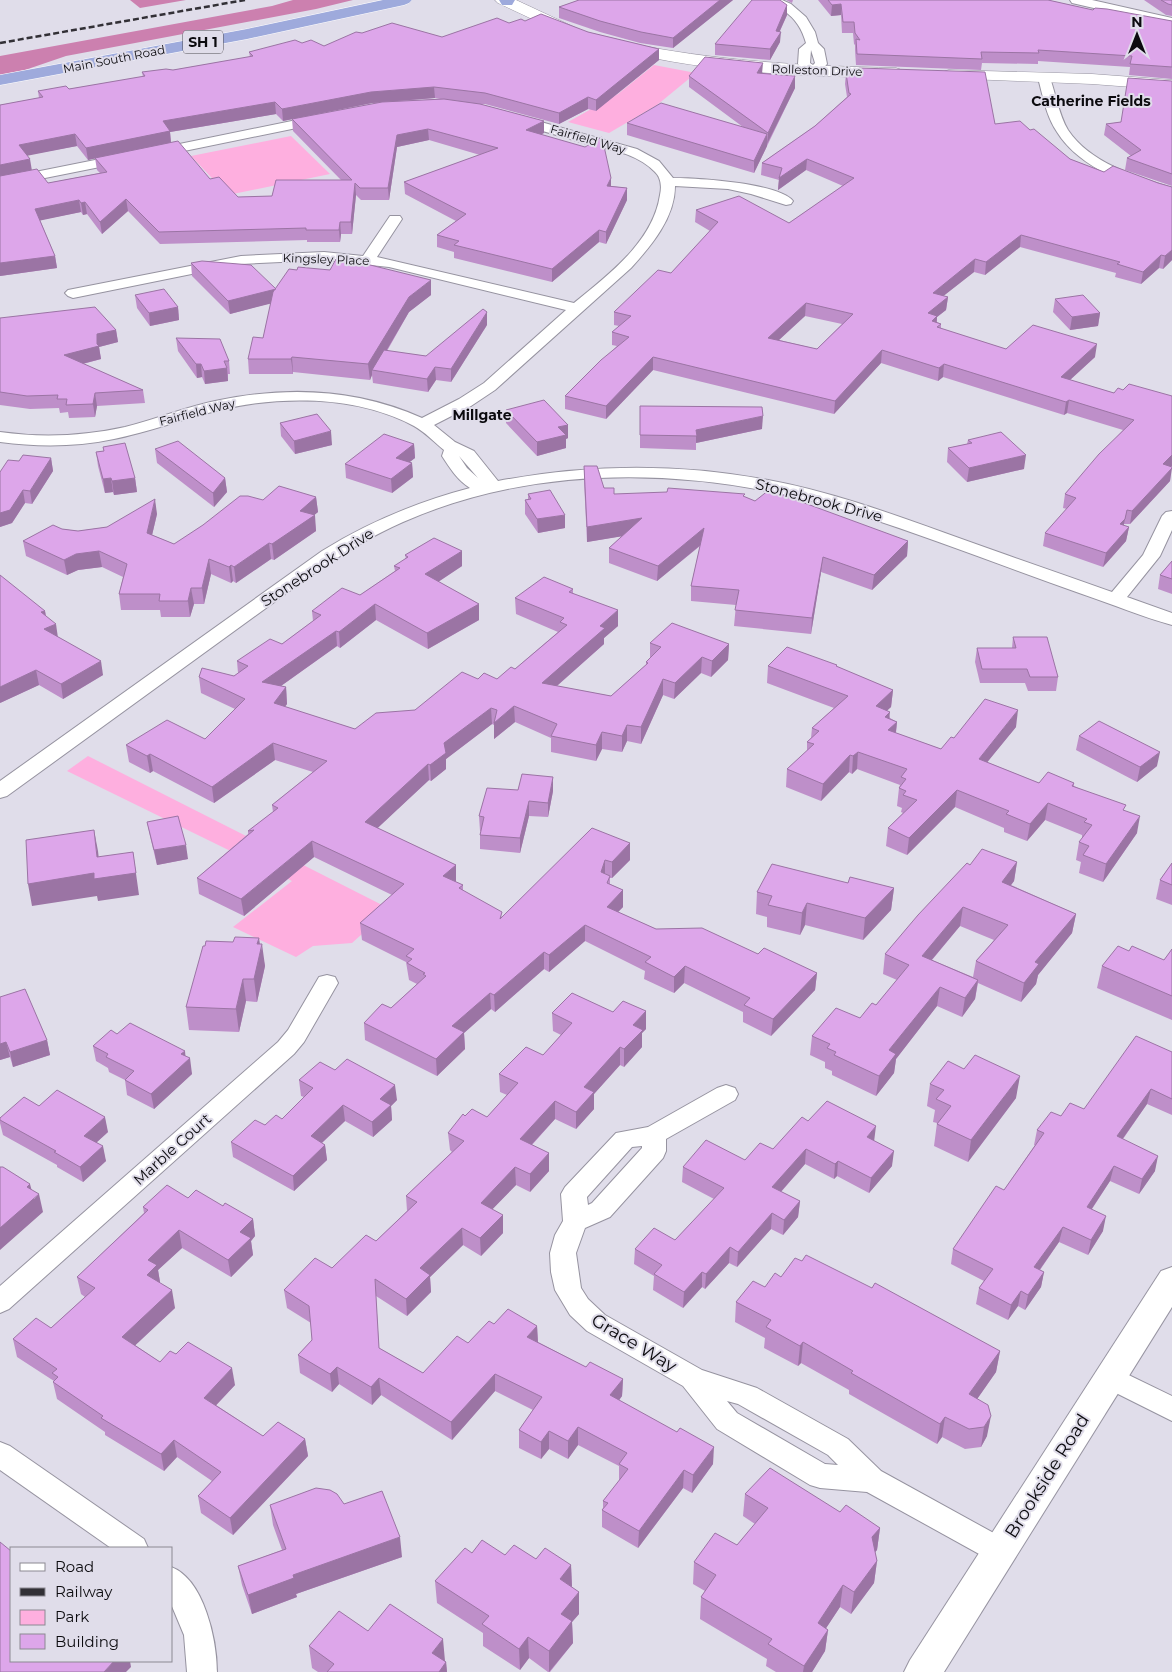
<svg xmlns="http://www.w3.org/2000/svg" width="1172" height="1672" viewBox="0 0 1172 1672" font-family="Montserrat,sans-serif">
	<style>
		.green { fill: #feafdf }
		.forest { fill: #cc80af }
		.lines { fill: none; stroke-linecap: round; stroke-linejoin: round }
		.minor-casing { stroke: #9693a0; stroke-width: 2 }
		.tertiary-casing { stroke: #9693a0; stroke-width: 2 }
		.secondary-casing { stroke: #9693a0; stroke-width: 1 }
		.trunk-casing { stroke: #fff; stroke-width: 1 }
		.minor { fill: #fff; fill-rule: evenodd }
		.tertiary { fill: #fff; fill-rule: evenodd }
		.secondary { fill: #fff; fill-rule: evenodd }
		.trunk { fill: #9eaadc; fill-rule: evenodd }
		.rail { stroke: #323036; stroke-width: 2.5; stroke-dasharray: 6 3; stroke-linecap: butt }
		.wall { fill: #be8fc9; fill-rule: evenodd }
		.shaded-wall { fill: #9b74a4 }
		.building { fill: #dda6ea; stroke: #9b74a4; fill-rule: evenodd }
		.labels { text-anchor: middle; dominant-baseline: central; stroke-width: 4; stroke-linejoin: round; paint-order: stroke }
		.far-street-label { font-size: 12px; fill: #0c0b0f; stroke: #e0ddea }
		.shield { fill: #e0ddea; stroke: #4c4a51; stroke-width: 1 }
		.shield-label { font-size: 14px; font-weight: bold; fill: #0c0b0f }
		.far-neighbourhood-label { font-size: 14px; font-weight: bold; fill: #0c0b0f; stroke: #e0ddea }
		.street-label { font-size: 15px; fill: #0c0b0f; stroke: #e0ddea }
		.near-street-label { font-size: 18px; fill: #0c0b0f; stroke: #e0ddea }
	</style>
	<rect width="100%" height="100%" fill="#e0ddea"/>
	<!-- green -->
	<g class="green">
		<path d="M654,65L696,73L657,105L609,133L568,122L618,94Z"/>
		<path d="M291,136L330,174L228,195L191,156Z"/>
		<path d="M88,756L390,909L352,943L313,946L296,957L233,927L292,881L67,771Z"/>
	</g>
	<!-- forest -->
	<g class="forest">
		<path d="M130,0H186L140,8Z"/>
		<path d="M293,0H353L316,9L66,56L25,70L0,75V56L272,6Z"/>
	</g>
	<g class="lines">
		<!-- minor casing -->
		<g class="minor-casing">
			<g id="minor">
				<path d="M766,0H782L791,4L806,17L815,32L818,43L824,49L827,64L818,74H810L798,64L799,49L806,43C802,29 796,19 783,10C778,6 771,5 766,0ZM811,50L815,63L813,65L810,63Z"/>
				<path d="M1070,0H1092L1172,18V26L1072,3Z"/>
				<path d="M1044,74L1050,78C1056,95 1059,115 1068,130C1090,163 1136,177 1172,188V197C1132,187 1080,169 1057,132C1046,116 1043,96 1038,78Z"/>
				<path d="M321,115L328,119L326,122L155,157L148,153L155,149Z"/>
				<path d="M516,115L637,149L659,161L673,178C697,178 779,183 793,201L791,204L786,205L751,194L728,189L675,186C675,218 651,246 631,268L495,390L471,406L434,425L455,442L474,451L498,481C587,464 678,463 768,480C828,491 887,512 945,533C1000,553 1056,572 1112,592L1143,555L1162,516L1166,512L1172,511V530L1160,556L1127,597L1172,613V625C1142,617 1112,604 1082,594C1008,568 935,539 860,515C714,468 546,459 403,522C371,536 342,554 313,574L7,796L0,798V781L322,551C369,522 417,502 470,488C457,480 450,468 442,456L444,450C434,442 425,432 414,426C356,395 279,395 216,411C182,419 149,432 114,439C76,447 38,447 0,442V432C42,438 84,436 125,427C157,419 188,406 220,400C289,386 358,389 422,418L459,399L484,383L566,310L389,267L324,260L241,264L73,298L68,296L65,293L68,290L241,256L324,252L363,256L390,216H400L402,219L377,257L574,303C608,275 653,242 660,195C662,186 661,177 654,171C636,153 608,149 584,143C560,136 536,129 511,122L509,119ZM459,456L478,478L467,468Z"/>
				<path d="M125,154L132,158L130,161L0,187V179Z"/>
				<path d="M327,975L335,977L338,983L304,1042L294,1054L9,1309L0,1313V1286L278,1042L288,1030L319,977Z"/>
				<path d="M726,1085L735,1088L738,1094L735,1100L666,1139V1151L663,1158L610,1217L585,1228L576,1253L581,1288L588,1299L605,1315L702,1370L757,1388L848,1439L881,1471L1010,1542L1015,1551L1010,1560L1000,1564L990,1560L867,1492L820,1488L810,1485L717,1429L683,1386L587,1331L570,1315L555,1290L551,1272L550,1253L555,1235L563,1221L561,1194L565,1187L616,1133L648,1127L717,1088ZM642,1146V1148L592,1203L588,1205L587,1197L632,1147ZM727,1401L738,1404L828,1455L838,1465L825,1464L737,1413Z"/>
				<path d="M1110,1366L1172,1396V1421L1100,1385L1096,1377L1100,1369Z"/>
				<path d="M0,1442L10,1446L144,1539L148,1548H111L0,1470Z"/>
				<path d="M171,1567C204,1579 217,1640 217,1672H187L184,1635L171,1604Z"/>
			</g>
		</g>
		<!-- tertiary casing -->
		<g class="tertiary-casing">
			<path id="tertiary" d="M1172,1267V1307L944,1672H904L910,1660L1161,1271Z"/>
		</g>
		<!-- secondary casing -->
		<g class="secondary-casing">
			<g id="secondary">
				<path d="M495,0H516L576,28L578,31L576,34H564L498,3Z"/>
				<path d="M623,42C713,61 804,66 896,68L902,70L904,73L902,76L896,78C803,76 708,73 617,50L615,47L617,44Z"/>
				<path d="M949,70L1092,74L1172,80V90L1092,84L943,78L941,75L943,72Z"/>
			</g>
		</g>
		<!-- trunk casing -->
		<g class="trunk-casing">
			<g id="trunk">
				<path d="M383,0H412L409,3L404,5L247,39L0,85V75L247,29Z"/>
				<path d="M499,0H515L512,5H502Z"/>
			</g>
		</g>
		<!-- minor -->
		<use href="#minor" class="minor"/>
		<!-- tertiary -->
		<use href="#tertiary" class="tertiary"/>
		<!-- secondary -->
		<use href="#secondary" class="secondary"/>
		<!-- trunk -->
		<use href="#trunk" class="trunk"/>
		<!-- rail -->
		<path class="rail" d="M0,43L245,0"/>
	</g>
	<!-- wall -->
	<g class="wall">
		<path d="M579,0H733L673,48L640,43L600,32L559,18V7Z"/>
		<path d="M786,0H793L792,3Z"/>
		<path d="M818,0H1048L1093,10L1172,21V79L1129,75L1130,67L1038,61V64L982,63L981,70L856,65L855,50V45L854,44L853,33H842L841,15L831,16Z"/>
		<path d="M1144,0H1172V16L1166,15Z"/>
		<path d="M787,5V15L780,31V42L770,60L715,55V44Z"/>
		<path d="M525,21L588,32L659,49V60L596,111L588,109L559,124L485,104H480L544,121V133L541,134L611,178V186L627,188V200L606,244L599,242L552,282L454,258V252L437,247V235L456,221L405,194L404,182L480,155L429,140L397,147L389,200H361L356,195L352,234H341L340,242H307V240L160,244L128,211L102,234L87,214L83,215L81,212L40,220L55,256L57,268L0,276V105L39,98L38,91L69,89L143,77L142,72L173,70L250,57L249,52L302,43L324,46L362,33L442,37L509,23ZM435,98L440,99L398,101ZM372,103H378L292,119L293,131L341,180L272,196L238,197L210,179L171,143L170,132L276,114L283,121ZM77,146L88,160L95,158L97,170L100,173L48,183L31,170L27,155Z"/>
		<path d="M859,68L995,124L1030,130L1070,159L1104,172L1158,183L1172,187V260L1163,269L1159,268L1141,284L1115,277L1116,273L1020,247L985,275L974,272L943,296L948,297L946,310L937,317V322L941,324V329L1006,349L1095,357L1070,380L1114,393L1171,467L1170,481L1130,524H1124V526L1129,527L1126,541L1103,567L1043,546L1045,533L1067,509L1063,508L1065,494L1123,430L1067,413L1064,415L943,377L938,381L881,363L834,414L653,370L606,419L565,409V396L617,346L612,345V332L619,326L614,325V312L671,273L710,231L695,222L696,210L789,223L843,186L806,170L778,190L779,180L761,175L762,163L815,126L847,97L845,84L846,73H859ZM805,316L842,324L817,349L779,340Z"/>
		<path d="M762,73L795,76V88L754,173L627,135V123L743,127L689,87V76Z"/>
		<path d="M1172,81V186L1125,170L1127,158L1131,156L1104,135L1106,124L1121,122Z"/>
		<path d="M191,263L276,289L431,295L409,312L387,351L426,356L487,325L451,382L436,380L428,392L373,383L372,375L370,380L293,372V374H249L248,359L263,338L271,303L230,314L192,276Z"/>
		<path d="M135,295L178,307L179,320L150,326L137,308Z"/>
		<path d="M1055,299L1100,313L1098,326L1070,330L1053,312Z"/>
		<path d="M0,318L116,330L118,342L99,347L101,359L83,364L143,390L145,403L97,406L95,417L69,418L68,412L60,413L59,408L30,409L0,405Z"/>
		<path d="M176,338L229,361L230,374H228V381L205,384L202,377L197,378L178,351Z"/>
		<path d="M640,406L762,429L696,443V450L640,448Z"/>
		<path d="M506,410L568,425V438L566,439V448L537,456L506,423Z"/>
		<path d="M280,423L332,445L295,454L281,436Z"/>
		<path d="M968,440L1024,469L967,482L947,462L948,448L967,444Z"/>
		<path d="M414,444L415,458L409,462L412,463L413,477L392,493L346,478L345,464Z"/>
		<path d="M155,449L225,478L227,492L214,507L157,463Z"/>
		<path d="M104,451L135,478L137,492L114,495L113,492L105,493L98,466L96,452Z"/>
		<path d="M51,458L53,471L32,504L25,503L12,523L0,527V472L19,461Z"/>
		<path d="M584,466L604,488L614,494L745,497L755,501L908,541L907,556L872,590L821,572L811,634L734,626L736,605L691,601V586L700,546L657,581L609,563V548L622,536L587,542L584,481Z"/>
		<path d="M528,494L565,528L538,533L525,514V500L528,499Z"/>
		<path d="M316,497L318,512L314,515L316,531L274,560L271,559L236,583L233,581L231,583L211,574L204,604H194L190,617H161L160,610H121L119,594L123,577L102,567L78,570L67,575L26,556L23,541L62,529L78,531L107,527L157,514L152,535L174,544L263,500Z"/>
		<path d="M462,551V566L438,582L479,604V620L428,649L376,620L340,648L337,646L281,686L286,687L287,704L285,707L355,729L415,710L478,679H497L515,669L558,632L516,614L515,598L573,589V593L618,626L604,638V644L557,686L611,696L646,665V662L650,658V643L729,644L728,660L711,677L701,673L674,699L663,695L641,744L627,741L622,752L602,749L596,761L551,752V738L515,722L494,739V725L492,724L446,759V769L431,781L429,780L377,828L456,865V882L463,885V891L502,917L630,843V860L612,878H610V884L623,890V907L618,912L656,929L758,954L817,973L815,990L771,1036L743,1022V1012L684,983L674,993L644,979L645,971L585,941L549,972L544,969L495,1012L491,1009L464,1033L465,1049L437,1076L365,1040L364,1023L391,1008L417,984L409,980L406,962L362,940L360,923L392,895L314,857L244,916L199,894L197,878L248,834V831L273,812L272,805L313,772L275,760L214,803L153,771L150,773L129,762L126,745L205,739L235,709L201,693L199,677L234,676L238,673L237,661L282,644L313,621L312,611L360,595L395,571L394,566L406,559L405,555Z"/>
		<path d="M1172,561V594L1158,589L1160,575Z"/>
		<path d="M45,611L46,616L58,637L103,675L63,699L39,685L0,703Z"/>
		<path d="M1013,637L1058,677L1056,691H1028L1025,683H980L975,662L977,648H1012Z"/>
		<path d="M768,666L837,667L893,690L891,707L887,710L890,718L897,722L896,733L941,749L954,738L1016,727L987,762L1039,783H1074V786L1125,811L1137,833L1103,882L1079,873L1081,862L1076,860L1079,842L1082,839V835L1045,820L1027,841L1004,832V828L955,807L907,855L886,846L888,828L903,813L901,812L902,808L897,806L899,788L900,785L857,769L852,774L849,772L821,801L786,787L787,769L807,751V742L811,738L812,728L834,708L767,683Z"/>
		<path d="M1079,736L1157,766L1137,782L1076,750Z"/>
		<path d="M518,790L553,791L548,817L529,816L520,853L480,849V835L481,831H480L479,816Z"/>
		<path d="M147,822L188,859L157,865L150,836Z"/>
		<path d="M1017,862L1014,881L1011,885L1076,914L1072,933L1038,975L1036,984L1021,1002L978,983L975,999L962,1017L937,1006L896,1059L894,1073L876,1096L832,1075V1071L825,1068V1062L810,1055L812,1036L860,1018L876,1005L897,980L883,974L885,954L970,865ZM960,926L994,940L976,961L973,977L932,960Z"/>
		<path d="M1172,863V905L1156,899L1160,880Z"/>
		<path d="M848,883L894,888L891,910L863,940L805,925L800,935L767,927V917L756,914L757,892Z"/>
		<path d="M260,944L265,966L257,1002L246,1001L239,1032L189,1030L186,1007Z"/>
		<path d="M1172,949V1020L1097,988L1102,966L1129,951L1164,960Z"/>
		<path d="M0,997L47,1040L50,1055L13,1067L10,1057L0,1060Z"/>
		<path d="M552,1013L646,1029L642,1033V1047L624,1067L620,1065L594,1094V1109L576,1129L555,1119L532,1145L549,1171L530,1192L516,1185L492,1209L503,1233L481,1256L463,1245L430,1277L431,1292L407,1316L376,1296L379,1348L423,1373L468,1343L494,1324L537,1326L538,1342L586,1367L623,1379L622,1396L619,1400L713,1464L692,1493L683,1488L638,1548L602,1527V1510L603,1508V1501L619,1482V1466L578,1445L568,1459L549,1449L541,1459L519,1448V1430L533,1410L495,1391L452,1440L381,1395L372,1405L339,1384L332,1392L300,1373L298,1355L312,1340L311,1323L287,1308L284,1290L332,1268L376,1241L407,1211L406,1196L452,1152L450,1150L448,1133L465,1116L487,1117L507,1095L500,1092L499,1074L543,1055L561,1035L553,1031Z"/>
		<path d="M117,1034L185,1056L192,1074L154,1109L127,1095L125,1080L109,1072L108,1068L96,1061L93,1046Z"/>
		<path d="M1172,1052V1115L1147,1104L1123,1139L1155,1171L1139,1194L1110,1181L1092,1209L1103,1231L1088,1255L1059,1242L1040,1270L1044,1272L1041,1287L1025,1310L1018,1306L1008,1320L976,1304L979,1288L984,1281L951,1264L953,1249L1004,1190L1035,1145H1034L1037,1130L1061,1116L1084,1109Z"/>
		<path d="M335,1070L397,1100L391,1106L392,1120L373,1137L345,1121L322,1143L325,1145L327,1160L294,1191L233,1157L231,1142L265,1125L282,1119L304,1097L301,1096L299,1080Z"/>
		<path d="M930,1084L1016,1098L968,1162L934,1146L937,1123L933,1122L935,1110L927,1106Z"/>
		<path d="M39,1106L108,1132L97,1142L106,1161L83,1182L57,1167V1165L3,1135L0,1123V1118Z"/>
		<path d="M808,1121L874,1141L892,1166L869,1193L837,1176L834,1179L805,1164L781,1192L800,1201L798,1217L783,1235L771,1229L737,1267L729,1263L705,1289L702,1287L683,1308L653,1290L654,1276L634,1264L635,1249L675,1240L714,1199L682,1182L683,1167L745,1160L773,1149Z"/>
		<path d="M188,1198L223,1206L253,1219L255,1236L251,1241L253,1255L231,1277L182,1248L158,1270L160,1282V1283L175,1308L135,1345L160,1362L176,1354L235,1385L216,1405L263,1436L305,1439L308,1456L233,1535L201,1513L198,1496L212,1481L177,1457L164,1471L105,1435V1432L57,1399L53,1382L54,1381L17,1357L13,1339L51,1328L85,1297L81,1294L77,1277L144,1213L143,1207Z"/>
		<path d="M781,1277L1000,1351L996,1372L977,1399L987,1436L981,1447L965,1449L942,1437L937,1444L849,1394V1390L801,1363L798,1366L764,1348L765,1338L735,1322L736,1302L765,1287Z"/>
		<path d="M745,1494L840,1512L880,1528L877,1550L875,1552L877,1561L874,1583L851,1614L840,1607L826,1628L828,1630L825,1651L812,1672H776L766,1666L767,1659L700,1619L701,1597L705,1591L693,1584L694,1562L737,1545L755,1524L743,1516Z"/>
		<path d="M344,1504L402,1557L296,1594L297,1597L252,1614L242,1585L238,1566L282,1550L273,1525L270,1505Z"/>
		<path d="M472,1553L505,1555L536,1559L571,1565L572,1587L579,1614L572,1622L573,1643L550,1672H548L529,1658L520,1670L483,1646V1633L437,1603L435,1581Z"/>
		<path d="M368,1631L445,1661L446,1662L447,1672H318L312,1668L309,1646Z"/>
	</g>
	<!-- shaded-wall -->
	<g class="shaded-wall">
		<path d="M720,0H733L673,48V38Z"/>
		<path d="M841,4V15L831,16L832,5Z"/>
		<path d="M787,5V15L777,37L781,32L780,42L770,60V49L776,31Z"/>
		<path d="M659,49V60L596,111V100Z"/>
		<path d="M763,63L762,74L757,73Z"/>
		<path d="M795,76V88L767,144L768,133Z"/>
		<path d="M434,87L435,98L372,103L283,121L282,109L371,92Z"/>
		<path d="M588,97V109L559,124V113Z"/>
		<path d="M275,102L276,114L170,132L171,143L88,160L86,148L163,121Z"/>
		<path d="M544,121V133L527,142L526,130Z"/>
		<path d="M428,129L429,140L397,147L389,200L388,188L397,135Z"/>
		<path d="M75,134L77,146L21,157L19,145Z"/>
		<path d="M767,134V146L754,173V161Z"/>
		<path d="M30,159L32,171L0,177V165Z"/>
		<path d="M807,159L806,170L778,190L779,178Z"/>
		<path d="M611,178V190L607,186Z"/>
		<path d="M355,183L356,195L352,234L351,222Z"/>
		<path d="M627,188V200L606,244V232Z"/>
		<path d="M126,199L128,211L102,234L100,222Z"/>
		<path d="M79,200L81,212L38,221L35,209Z"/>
		<path d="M85,202L87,214L83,215L81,203Z"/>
		<path d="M340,222L341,234L340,242L339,230Z"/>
		<path d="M599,230V242L552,282V269Z"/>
		<path d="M1021,235L1020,247L985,275L986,262Z"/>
		<path d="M1172,250V260L1163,269L1165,256Z"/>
		<path d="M1161,255L1159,268L1141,284L1143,272Z"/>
		<path d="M55,256L57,268L0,276V263Z"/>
		<path d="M975,259L974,272L932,305L933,293Z"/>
		<path d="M431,280V295L409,312L375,370H372V375L370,380L368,364L409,297Z"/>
		<path d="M276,289L277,302L230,314L228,301Z"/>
		<path d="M948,297L946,310L937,317L936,329L928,313Z"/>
		<path d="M806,303L805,316L768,350V338Z"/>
		<path d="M178,307L179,320L150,326L149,313Z"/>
		<path d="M487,312V325L451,382V369Z"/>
		<path d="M1100,313L1098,326L1070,330L1072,317Z"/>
		<path d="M116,330L118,342L99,347L101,359L66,368L64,355L97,344V334Z"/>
		<path d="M1097,344L1095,357L1059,390L1061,377Z"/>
		<path d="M882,350L881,363L834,414L835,401Z"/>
		<path d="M292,357L293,372V374L291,359Z"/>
		<path d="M653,357V370L606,419V406Z"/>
		<path d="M196,364H201L202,377L197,378Z"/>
		<path d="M944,364L943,377L938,381L939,368Z"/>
		<path d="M435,367L436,380L428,392L427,379Z"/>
		<path d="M227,368L228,381L205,384L204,371Z"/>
		<path d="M95,393L97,406L95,417L93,404Z"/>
		<path d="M1069,400L1067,413L1064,415L1066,402Z"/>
		<path d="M763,416L762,429L696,443V430Z"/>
		<path d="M568,425V438L566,439V448L537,456V442L558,427Z"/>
		<path d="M331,431L332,445L295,454L294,441Z"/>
		<path d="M414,444L415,458L397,472L396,458Z"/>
		<path d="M1026,455L1024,469L967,482L969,468Z"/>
		<path d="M1172,455V466L1160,477L1163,464Z"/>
		<path d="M51,458L53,471L32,504L30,491Z"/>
		<path d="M412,463L413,477L392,493L391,479Z"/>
		<path d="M1172,468L1170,481L1130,524L1132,511Z"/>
		<path d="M111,478L113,492L105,493L103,479Z"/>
		<path d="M135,478L137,492L114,495L112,481Z"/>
		<path d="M225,478L227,492L214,507L213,493Z"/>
		<path d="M23,490L25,503L12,523L0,527V513Z"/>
		<path d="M316,497L318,512L312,517L315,515L316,531L274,560L272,544L300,511Z"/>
		<path d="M155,499L157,514L149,548L147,533Z"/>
		<path d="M1127,510L1124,524L1122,532L1120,524Z"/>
		<path d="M565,515V528L538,533L537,519Z"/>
		<path d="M642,518V533L587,542V527Z"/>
		<path d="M1129,527L1126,541L1103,567L1106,553Z"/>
		<path d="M704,528L703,543L657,581L658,566Z"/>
		<path d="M908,541L907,556L872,590L874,575Z"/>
		<path d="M269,543L271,559L236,583L234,567Z"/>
		<path d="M99,551L102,567L78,570L67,575L64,560L76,554Z"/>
		<path d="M462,551V566L426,590L425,574Z"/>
		<path d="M823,557L821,572L811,634L812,618Z"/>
		<path d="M209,559L211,574L204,604L202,588Z"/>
		<path d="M231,565L233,581L231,583L229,567Z"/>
		<path d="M191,588L194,604L190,617L188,601Z"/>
		<path d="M375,604L376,620L340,648L339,632Z"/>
		<path d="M479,604V620L428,649L427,633Z"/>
		<path d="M618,610V626L604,638V644L542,699V683L600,626Z"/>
		<path d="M45,611L47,625L41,612Z"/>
		<path d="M56,624L58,638L44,629Z"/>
		<path d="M336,631L337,646L264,698L262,682Z"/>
		<path d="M729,644L728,660L711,677L712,661Z"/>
		<path d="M702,657L701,673L674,699L675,683Z"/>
		<path d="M101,661L103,675L63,699L61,684Z"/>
		<path d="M36,670L39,685L0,703V687Z"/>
		<path d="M663,679V695L641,744V727Z"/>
		<path d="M286,687L287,704L275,719L274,703Z"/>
		<path d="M893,690L891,707L874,723L876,706Z"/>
		<path d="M514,706L515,722L494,739V723Z"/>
		<path d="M491,708L492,724L446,759V769L431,781L430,765L444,743Z"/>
		<path d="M1018,710L1016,727L976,776L979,759Z"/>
		<path d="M890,712L888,729L885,717Z"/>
		<path d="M897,722L895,739L888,730Z"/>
		<path d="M627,725V741L622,752V736Z"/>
		<path d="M602,732V749L596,761V745Z"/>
		<path d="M273,743L275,760L214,803L212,787Z"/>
		<path d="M858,752L857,769L852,774L853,756Z"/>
		<path d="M1160,752L1157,766L1137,782L1140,767Z"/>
		<path d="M150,754L153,771L150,773L147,756Z"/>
		<path d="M850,755L849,772L821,801L823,784Z"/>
		<path d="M428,764L429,780L366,839L365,822Z"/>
		<path d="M553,777V791L548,817V803Z"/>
		<path d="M957,790L955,807L907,855L909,838Z"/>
		<path d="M529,801V816L520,853V838Z"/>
		<path d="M1048,803L1045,820L1027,841L1030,824Z"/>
		<path d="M1140,816L1137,833L1103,882L1106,864Z"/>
		<path d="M94,830L98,851L101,878L133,852L139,895L98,901L97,896L32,906L28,884L97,857Z"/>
		<path d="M312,841L314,857L244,916L241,899Z"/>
		<path d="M630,843V860L612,878V862Z"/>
		<path d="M186,845L188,859L157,865L154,850Z"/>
		<path d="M605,860V876L601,872Z"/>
		<path d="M1017,862L1014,881L999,901L1002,882Z"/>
		<path d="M456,865V881L444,893L443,876Z"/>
		<path d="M894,888L891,910L863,940L865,918Z"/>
		<path d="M623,890V907L607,923V907Z"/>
		<path d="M807,903L805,925L800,935L802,913Z"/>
		<path d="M963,907L960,926L919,975L922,956Z"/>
		<path d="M1076,914L1072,933L1038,975L1036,984L1021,1002L1024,983L1035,962Z"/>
		<path d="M585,925V941L549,972V955Z"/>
		<path d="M259,938L261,951L262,944L265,966L257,1002L254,979L257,944Z"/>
		<path d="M544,952V969L495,1012L494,995Z"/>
		<path d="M685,966L684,983L674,993V977Z"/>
		<path d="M817,973L815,990L771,1036L773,1019Z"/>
		<path d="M243,979L246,1001L239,1032L236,1009Z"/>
		<path d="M978,980L975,999L962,1017L965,998Z"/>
		<path d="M940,987L937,1006L896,1059L894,1073L876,1096L879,1076L889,1050Z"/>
		<path d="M490,993L491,1009L464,1033L465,1049L437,1076L436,1059L452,1026Z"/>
		<path d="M646,1011V1029L642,1033V1047L624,1067V1049L633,1025Z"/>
		<path d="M47,1040L50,1055L13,1067L10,1052Z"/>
		<path d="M6,1042L10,1057L0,1060V1044Z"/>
		<path d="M620,1047V1065L594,1094V1109L576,1129V1112L584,1087Z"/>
		<path d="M185,1051L186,1062L190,1058L192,1074L154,1109L151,1094L181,1054Z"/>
		<path d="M1020,1076L1016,1098L968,1162L971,1140Z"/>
		<path d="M395,1085L397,1100L391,1106L392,1120L373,1137L372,1122L380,1099Z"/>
		<path d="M1151,1089L1147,1104L1114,1151L1117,1136Z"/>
		<path d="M555,1101V1119L521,1156L520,1139Z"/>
		<path d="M343,1105L345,1121L312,1152L311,1136Z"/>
		<path d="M105,1117L108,1132L87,1151L84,1136Z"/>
		<path d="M876,1126L874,1142L867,1137Z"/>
		<path d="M325,1145L327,1160L294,1191L293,1176Z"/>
		<path d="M103,1146L106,1161L83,1182L80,1167Z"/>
		<path d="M806,1149L805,1164L771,1203L772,1187Z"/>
		<path d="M894,1151L892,1166L869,1193L871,1178Z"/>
		<path d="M549,1153V1171L530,1192V1174Z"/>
		<path d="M1158,1156L1155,1171L1139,1194L1142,1179Z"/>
		<path d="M838,1161L837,1176L834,1179L835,1164Z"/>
		<path d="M1114,1166L1110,1181L1083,1222L1087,1207Z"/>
		<path d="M515,1167L516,1185L482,1220L481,1203Z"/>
		<path d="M30,1184L34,1199L39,1194L43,1212L0,1250V1228L27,1187Z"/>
		<path d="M800,1201L798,1217L783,1235L784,1220Z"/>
		<path d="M772,1213L771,1229L737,1267L738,1252Z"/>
		<path d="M503,1215V1233L481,1256L480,1238Z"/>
		<path d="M1106,1216L1103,1231L1088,1255L1091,1240Z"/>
		<path d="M253,1219L255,1236L251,1241L253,1255L231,1277L228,1260L240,1232Z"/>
		<path d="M1063,1227L1059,1242L1031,1282L1034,1267Z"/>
		<path d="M462,1228L463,1245L430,1277L431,1292L407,1316L406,1299L420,1268Z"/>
		<path d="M179,1230L182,1248L158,1270L160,1282L150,1292L147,1275L148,1260Z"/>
		<path d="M730,1247L729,1263L705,1289L706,1274Z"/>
		<path d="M702,1272V1287L683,1308L684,1292Z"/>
		<path d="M1044,1272L1041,1287L1025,1310L1028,1295Z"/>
		<path d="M172,1290L175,1308L126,1354L122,1337Z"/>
		<path d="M1021,1291L1018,1306L1008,1320L1011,1305Z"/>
		<path d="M537,1326L538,1344L527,1337Z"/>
		<path d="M803,1342L801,1363L798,1366L800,1346Z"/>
		<path d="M1000,1351L996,1372L966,1415L969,1394Z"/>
		<path d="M337,1367L339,1384L332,1392L330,1374Z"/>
		<path d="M232,1368L235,1385L207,1415L204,1398Z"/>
		<path d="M495,1374V1391L452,1440L451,1422Z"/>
		<path d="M379,1378L381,1395L372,1405L371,1387Z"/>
		<path d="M623,1379L622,1396L610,1413V1395Z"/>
		<path d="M991,1416L987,1436L981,1447L984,1427Z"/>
		<path d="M945,1417L942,1437L937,1444L940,1424Z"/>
		<path d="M578,1427V1445L568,1459V1441Z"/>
		<path d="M549,1431V1449L541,1459V1442Z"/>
		<path d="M305,1439L308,1456L233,1535L230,1518Z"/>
		<path d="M174,1440L177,1457L164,1471L161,1454Z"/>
		<path d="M714,1447L713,1464L692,1493L693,1475Z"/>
		<path d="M684,1470L683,1488L638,1548L639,1531Z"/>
		<path d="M880,1528L877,1550L869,1559L872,1537Z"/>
		<path d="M400,1537L402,1557L296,1594L297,1597L252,1614L248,1595L293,1575Z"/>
		<path d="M877,1561L874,1583L851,1614L854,1592Z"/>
		<path d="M571,1565L572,1587L560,1579Z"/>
		<path d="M843,1585L840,1607L815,1645L818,1623Z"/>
		<path d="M579,1592V1614L572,1622L573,1643L549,1672V1651L561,1614Z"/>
		<path d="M828,1630L825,1651L812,1672H803L804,1666Z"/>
		<path d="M528,1637L529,1658L520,1670L519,1649Z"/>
		<path d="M443,1639L445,1661L436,1672L432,1653Z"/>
		<path d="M114,1661H130L131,1667L126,1672H104Z"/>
		<path d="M446,1662L447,1672H439Z"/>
	</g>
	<!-- building -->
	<g class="building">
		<path d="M579,0H720L673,38L641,32L600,21L559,7Z"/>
		<path d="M752,0H780L787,5L776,31L781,32L770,49L715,44Z"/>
		<path d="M828,0H1048L1093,10L1095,8L1107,9L1172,21V67L1130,64L1132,56L1038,50L1039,53L981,52L982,59L857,54L856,39L860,40L855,33L854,22H843L841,4L832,5Z"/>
		<path d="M1161,0H1172V5L1168,4Z"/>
		<path d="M541,14L588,32L659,49L596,100L588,97L559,113L485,93L434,87L371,92L282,109L275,102L163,121L170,131L86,148L75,134L19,145L30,159L0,165V105L43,97L38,91L66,86L69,89L145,76L142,72L166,69L173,70L253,56L249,52L295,40L302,43L311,40L324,46L356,32L362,33L392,23L442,37L497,18L509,23L521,19L525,21Z"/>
		<path d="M705,57L763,63L757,73L795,76L768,133L689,76Z"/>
		<path d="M859,68L985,72L995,124L1020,121L1030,130L1034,129L1070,159L1104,172L1113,166L1158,183L1172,187V250L1165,256L1161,255L1143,272L1117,264L1120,262L1021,235L986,262L975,259L933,293L948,297L928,313L937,316L932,321L941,324L937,327L1006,349L1033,325L1097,344L1061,377L1114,393L1118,388L1123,390L1129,384L1172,396V455L1163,464L1172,467V468L1132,511L1127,510L1125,519L1120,524L1129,527L1106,553L1045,533L1076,498L1065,494L1099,454L1134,420L1069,400L1066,402L944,364L939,368L882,350L835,401L653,357L606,406L565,396L601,360L629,337L612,332L631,316L614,312L658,270L671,273L718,222L696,210L739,196L789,223L854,178L807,159L779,178L782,168L762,163L815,126L851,94L849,93L846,73H859ZM806,303L853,314L817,349L768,338Z"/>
		<path d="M1128,78L1172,81V174L1127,158L1141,150L1106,124L1121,122Z"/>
		<path d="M444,99L480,104L544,121L526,130L585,147L602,137L611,178L607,186L627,188L606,232L599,230L552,269L454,245L459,241L437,235L466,214L404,182L498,148L428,129L397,135L388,188H360L355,183L351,222H340L339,230H306V228L159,232L126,199L100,222L85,202L81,203L79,200L35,209L55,256L0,263V176L37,169L48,183L107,172L95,158L178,141L210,179L219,177L238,197L272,196L276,180H352L292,119L382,102Z"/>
		<path d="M661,103L767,134L754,161L627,123Z"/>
		<path d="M336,259L354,261L431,280L409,297L368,364L292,357L291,359H248L253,337L263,338L273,292L289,269L297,270L298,267L330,270Z"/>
		<path d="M202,261L251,265L276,289L228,301L191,263Z"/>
		<path d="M164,289L178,307L149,313L135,295Z"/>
		<path d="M1083,295L1100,313L1072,317L1055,299Z"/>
		<path d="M95,307L116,330L97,334V344L99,346L64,355L143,390L95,393L93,404L66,405L67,399H57L58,395L27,396L0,392V318Z"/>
		<path d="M483,309L487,312L451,369L435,367L427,379L372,370L384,350L426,356Z"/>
		<path d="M176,338L220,339L229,361H224L227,368L204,371L201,364H196Z"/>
		<path d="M544,400L568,425L558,427L566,435L537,442L506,410Z"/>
		<path d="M640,406L762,407L763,416L696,430L697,436L640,435Z"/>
		<path d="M317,414L331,431L294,441L280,423Z"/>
		<path d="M1001,432L1026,455L969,468L948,448L972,443L968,440Z"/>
		<path d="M384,434L414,444L396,458L412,463L391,479L345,464Z"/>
		<path d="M178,441L225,478L213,493L155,449Z"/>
		<path d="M125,443L135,478L112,481L111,478L103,479L96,452L104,451L103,447Z"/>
		<path d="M23,455L51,458L30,491L23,490L10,510L0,513V472L8,460L19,461Z"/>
		<path d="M584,466H597L604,488H614V494L667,492L668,488L745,494L743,496L755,501L769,490L908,541L874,575L823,557L812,618L735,610L739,590L691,586L704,528L658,566L609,548L642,518L587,527Z"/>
		<path d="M279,486L316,497L300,511L315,515L272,544L269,543L234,567L231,565L229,567L209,559L202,588H191L188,601H159L160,594H119L127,564L99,551L76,554L64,560L23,541L53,525L62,529L78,531L107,527L155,499L147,533L174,544L203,525L240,496H248L263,500Z"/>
		<path d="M550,490L565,515L537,519L525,500L531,499L528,494Z"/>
		<path d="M434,538L462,551L425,574L479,604L427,633L375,604L339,632L336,631L262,682L286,687L274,703L355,729L376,713L415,710L462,672L478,679L484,673L497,679L511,667L515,669L567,625L560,622L564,618L515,598L544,577L573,589L569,592L618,610L600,626L605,628L542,683L611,696L648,663L646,662L661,647L650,643L672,623L729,644L712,661L702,657L675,683L663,679L641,727L627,725L622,736L602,732L596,745L551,736L557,724L514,706L494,723L497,710L491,708L444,743L446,753L430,765L428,764L365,822L456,865L443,876L463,885L459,888L502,912L500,919L592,828L630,843L612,862L605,860L601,872L610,876L607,883L623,890L607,907L656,929L702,928L758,954L764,948L817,973L773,1019L744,1005L750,998L685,966L674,977L645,962L651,957L585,925L549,955L544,952L494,995L490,993L452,1026L464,1032L436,1059L364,1023L382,1004L391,1008L426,976L423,974L425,973L407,963L412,959L406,956L414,949L360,923L404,884L312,841L241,899L197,878L254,830L248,831L278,808L272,805L327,761L273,743L212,787L150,754L147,756L126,745L167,720L205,739L245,699L199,677L202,668L234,676L248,666L237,661L270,639L282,644L321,615L312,611L342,588L360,595L400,568L394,566L408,557L405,555Z"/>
		<path d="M1172,561V579L1160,575Z"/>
		<path d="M0,575L45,611L41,612L56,624L44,629L101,661L61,684L36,670L0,687Z"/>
		<path d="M1013,637H1047L1058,677H1030L1027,669H982L977,648H1016Z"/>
		<path d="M787,647L837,665L836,666L893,690L876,706L890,712L885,717L897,722L888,730L941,749L951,737L954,738L985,699L1018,710L979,759L1039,783L1048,772L1074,783L1072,786L1126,805L1123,810L1140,816L1106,864L1083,855L1089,846L1079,842L1092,825L1084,822L1087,819L1048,803L1030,824L1006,814L1009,811L957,790L909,838L888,828L917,800L903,795L906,791L899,788L906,779L901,777L907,769L858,752L853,756L850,755L823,784L787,769L814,744L807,742L819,731L812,728L848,696L768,666Z"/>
		<path d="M1099,721L1160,752L1140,767L1079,736Z"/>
		<path d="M522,774L553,777L548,803L529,801L520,838L480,835L484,817L479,816L487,788L518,790Z"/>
		<path d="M178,816L186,845L154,850L147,822Z"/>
		<path d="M94,830L97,857L133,852L136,873L94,879V873L28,884L26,840Z"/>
		<path d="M982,849L1017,862L1002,882L1076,914L1035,962L1039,964L1024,983L976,961L1008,925L963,907L922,956L978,980L965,998L940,987L889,1050L896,1054L879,1076L834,1055L836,1052L827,1048L830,1044L812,1036L836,1008L860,1018L872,1003L876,1005L909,965L885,954L918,915L967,863L970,865Z"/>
		<path d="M1172,863V885L1160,880Z"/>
		<path d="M772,864L848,883L850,877L894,888L865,918L807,903L802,913L768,905L772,896L757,892Z"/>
		<path d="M235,937L259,938L257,944H262L254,979H243L236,1009L186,1007L203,946H205L206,941L233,942Z"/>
		<path d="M1118,946L1129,951L1132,946L1164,960L1172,949V996L1102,966Z"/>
		<path d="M25,989L47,1040L10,1052L6,1042L0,1044V997Z"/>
		<path d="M572,993L613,1012L623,1001L646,1011L633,1025L643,1030L624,1049L620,1047L584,1087L594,1092L576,1112L555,1101L520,1139L549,1153L530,1174L515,1167L481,1203L503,1215L480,1238L462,1228L420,1268L430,1275L406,1299L375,1279L379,1348L423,1373L457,1336L468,1343L489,1321L494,1324L508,1309L537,1326L527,1337L586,1367L590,1362L623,1379L610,1395L677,1432L680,1428L714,1447L693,1475L684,1470L639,1531L602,1510L608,1503L603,1501L628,1469L619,1464L627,1453L578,1427L568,1441L549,1431L541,1442L519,1430L542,1397L495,1374L451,1422L379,1378L371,1387L337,1367L330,1374L298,1355L312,1340L309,1306L284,1290L315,1258L332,1268L366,1235L376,1241L417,1202L406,1196L464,1141L448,1133L463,1114L465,1116L472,1109L487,1117L518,1083L499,1074L526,1047L543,1055L572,1023L552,1013Z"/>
		<path d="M130,1023L185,1051L181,1054L190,1058L151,1094L125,1080L134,1071L106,1057L108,1054L93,1046L111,1030L117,1034Z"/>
		<path d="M1136,1036L1172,1052V1099L1151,1089L1117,1136L1158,1156L1142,1179L1114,1166L1087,1207L1106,1216L1091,1240L1063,1227L1034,1267L1044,1272L1028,1295L1021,1291L1011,1305L979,1288L993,1269L953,1249L996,1186L1004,1190L1044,1133L1037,1130L1051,1112L1061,1116L1070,1103L1084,1109Z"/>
		<path d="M975,1055L1020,1076L971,1140L937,1124L951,1106L936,1099L944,1090L930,1084L948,1061L964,1069Z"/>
		<path d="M347,1059L395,1085L380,1099L391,1105L372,1122L343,1105L311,1136L325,1145L293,1176L231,1142L255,1120L265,1125L276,1115L282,1119L313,1088L299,1080L320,1062L335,1070Z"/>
		<path d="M57,1090L105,1117L84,1136L103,1146L80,1167L54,1152L56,1151L0,1120V1118L24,1097L39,1106Z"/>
		<path d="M827,1101L876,1126L867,1137L894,1151L871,1178L838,1161L835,1164L806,1149L772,1187L800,1201L784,1220L772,1213L738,1252L730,1247L706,1274L702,1272L684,1292L654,1274L662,1265L635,1249L654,1228L675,1240L724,1188L683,1167L706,1140L745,1160L760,1143L773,1149L802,1117L808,1121Z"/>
		<path d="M0,1167H3L30,1184L27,1187L39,1194L0,1228Z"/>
		<path d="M167,1185L188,1198L196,1190L223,1206L225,1203L253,1219L240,1232L251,1238L228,1260L179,1230L148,1260L157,1265L147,1275L172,1290L122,1337L160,1362L170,1351L176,1354L188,1342L232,1368L204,1398L263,1436L278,1422L305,1439L230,1518L198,1496L221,1472L174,1440L161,1454L101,1418L103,1416L53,1382L58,1377L52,1373L57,1369L13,1339L36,1318L51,1328L95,1288L77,1277L148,1210L143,1207Z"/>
		<path d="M806,1255L872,1288L875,1283L1000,1351L969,1394L988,1405L991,1416L984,1427L969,1429L945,1417L940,1424L851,1373L853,1371L803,1342L800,1346L766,1327L771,1320L736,1302L753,1281L765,1287L775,1273L781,1277L795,1258L802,1261Z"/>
		<path d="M770,1468L840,1512L846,1505L880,1528L872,1537L877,1561L854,1592L843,1585L818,1623L828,1630L804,1666L768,1644L772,1639L701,1597L716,1575L694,1562L715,1533L737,1545L768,1508L745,1494Z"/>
		<path d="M316,1488L330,1490L337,1494L344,1504L382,1491L400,1537L293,1575L294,1578L248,1595L238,1566L286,1549L270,1505Z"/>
		<path d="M482,1540L505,1555L514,1545L536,1559L545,1548L571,1565L560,1579L579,1592L561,1614L572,1621L549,1651L528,1637L519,1649L482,1624L489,1616L435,1581L465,1548L472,1553Z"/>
		<path d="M0,1542L11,1551V1661H114L104,1672H0Z"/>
		<path d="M390,1604L443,1639L432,1653L446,1662L439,1672H440H327L334,1664L309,1646L339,1611L368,1631Z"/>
	</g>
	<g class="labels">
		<!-- far-street labels -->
		<g class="far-street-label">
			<text transform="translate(114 59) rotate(-11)">Main South Road</text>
			<text transform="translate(817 70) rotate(2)">Rolleston Drive</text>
			<text transform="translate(588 139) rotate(16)">Fairfield Way</text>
			<text transform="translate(326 259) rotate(2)">Kingsley Place</text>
			<text transform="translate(197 412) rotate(-14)">Fairfield Way</text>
		</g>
		<!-- shield labels -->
		<rect class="shield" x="183" y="30.5" width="40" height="23" rx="4"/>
		<g class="shield-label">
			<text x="203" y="42">SH 1</text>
		</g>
		<!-- far-neighbourhood labels -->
		<g class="far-neighbourhood-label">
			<text x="1091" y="101">Catherine Fields</text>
			<text x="482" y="415">Millgate</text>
		</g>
		<!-- street labels -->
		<g class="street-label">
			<text transform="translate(819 500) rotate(15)">Stonebrook Drive</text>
			<text transform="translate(317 567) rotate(-33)">Stonebrook Drive</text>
			<text transform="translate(172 1149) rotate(-42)">Marble Court</text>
		</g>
		<!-- near-street labels -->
		<g class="near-street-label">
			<text transform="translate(634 1343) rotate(31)">Grace Way</text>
			<text transform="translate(1047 1476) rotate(-58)">Brookside Road</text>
		</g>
	</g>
	<!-- legend -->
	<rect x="10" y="1547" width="162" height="115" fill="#e0ddea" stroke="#8b8992"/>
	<rect x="20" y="1563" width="25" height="8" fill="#ffffff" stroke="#8b8992"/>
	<text x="55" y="1572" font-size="15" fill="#0c0b0f">Road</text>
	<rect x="20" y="1588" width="25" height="8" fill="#323036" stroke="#8b8992"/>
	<text x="55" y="1597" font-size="15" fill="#0c0b0f">Railway</text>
	<rect x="20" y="1610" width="25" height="15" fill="#feafdf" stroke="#8b8992"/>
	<text x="55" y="1622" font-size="15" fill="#0c0b0f">Park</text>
	<rect x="20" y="1634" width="25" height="15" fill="#dda6ea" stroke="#8b8992"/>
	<text x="55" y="1647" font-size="15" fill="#0c0b0f">Building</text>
	<!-- north arrow -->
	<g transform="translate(1137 35)" stroke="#e0ddea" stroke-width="4" paint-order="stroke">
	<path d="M0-4L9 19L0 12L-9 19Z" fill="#0c0b0f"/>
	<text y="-8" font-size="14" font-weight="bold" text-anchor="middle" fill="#0c0b0f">N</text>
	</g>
</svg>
